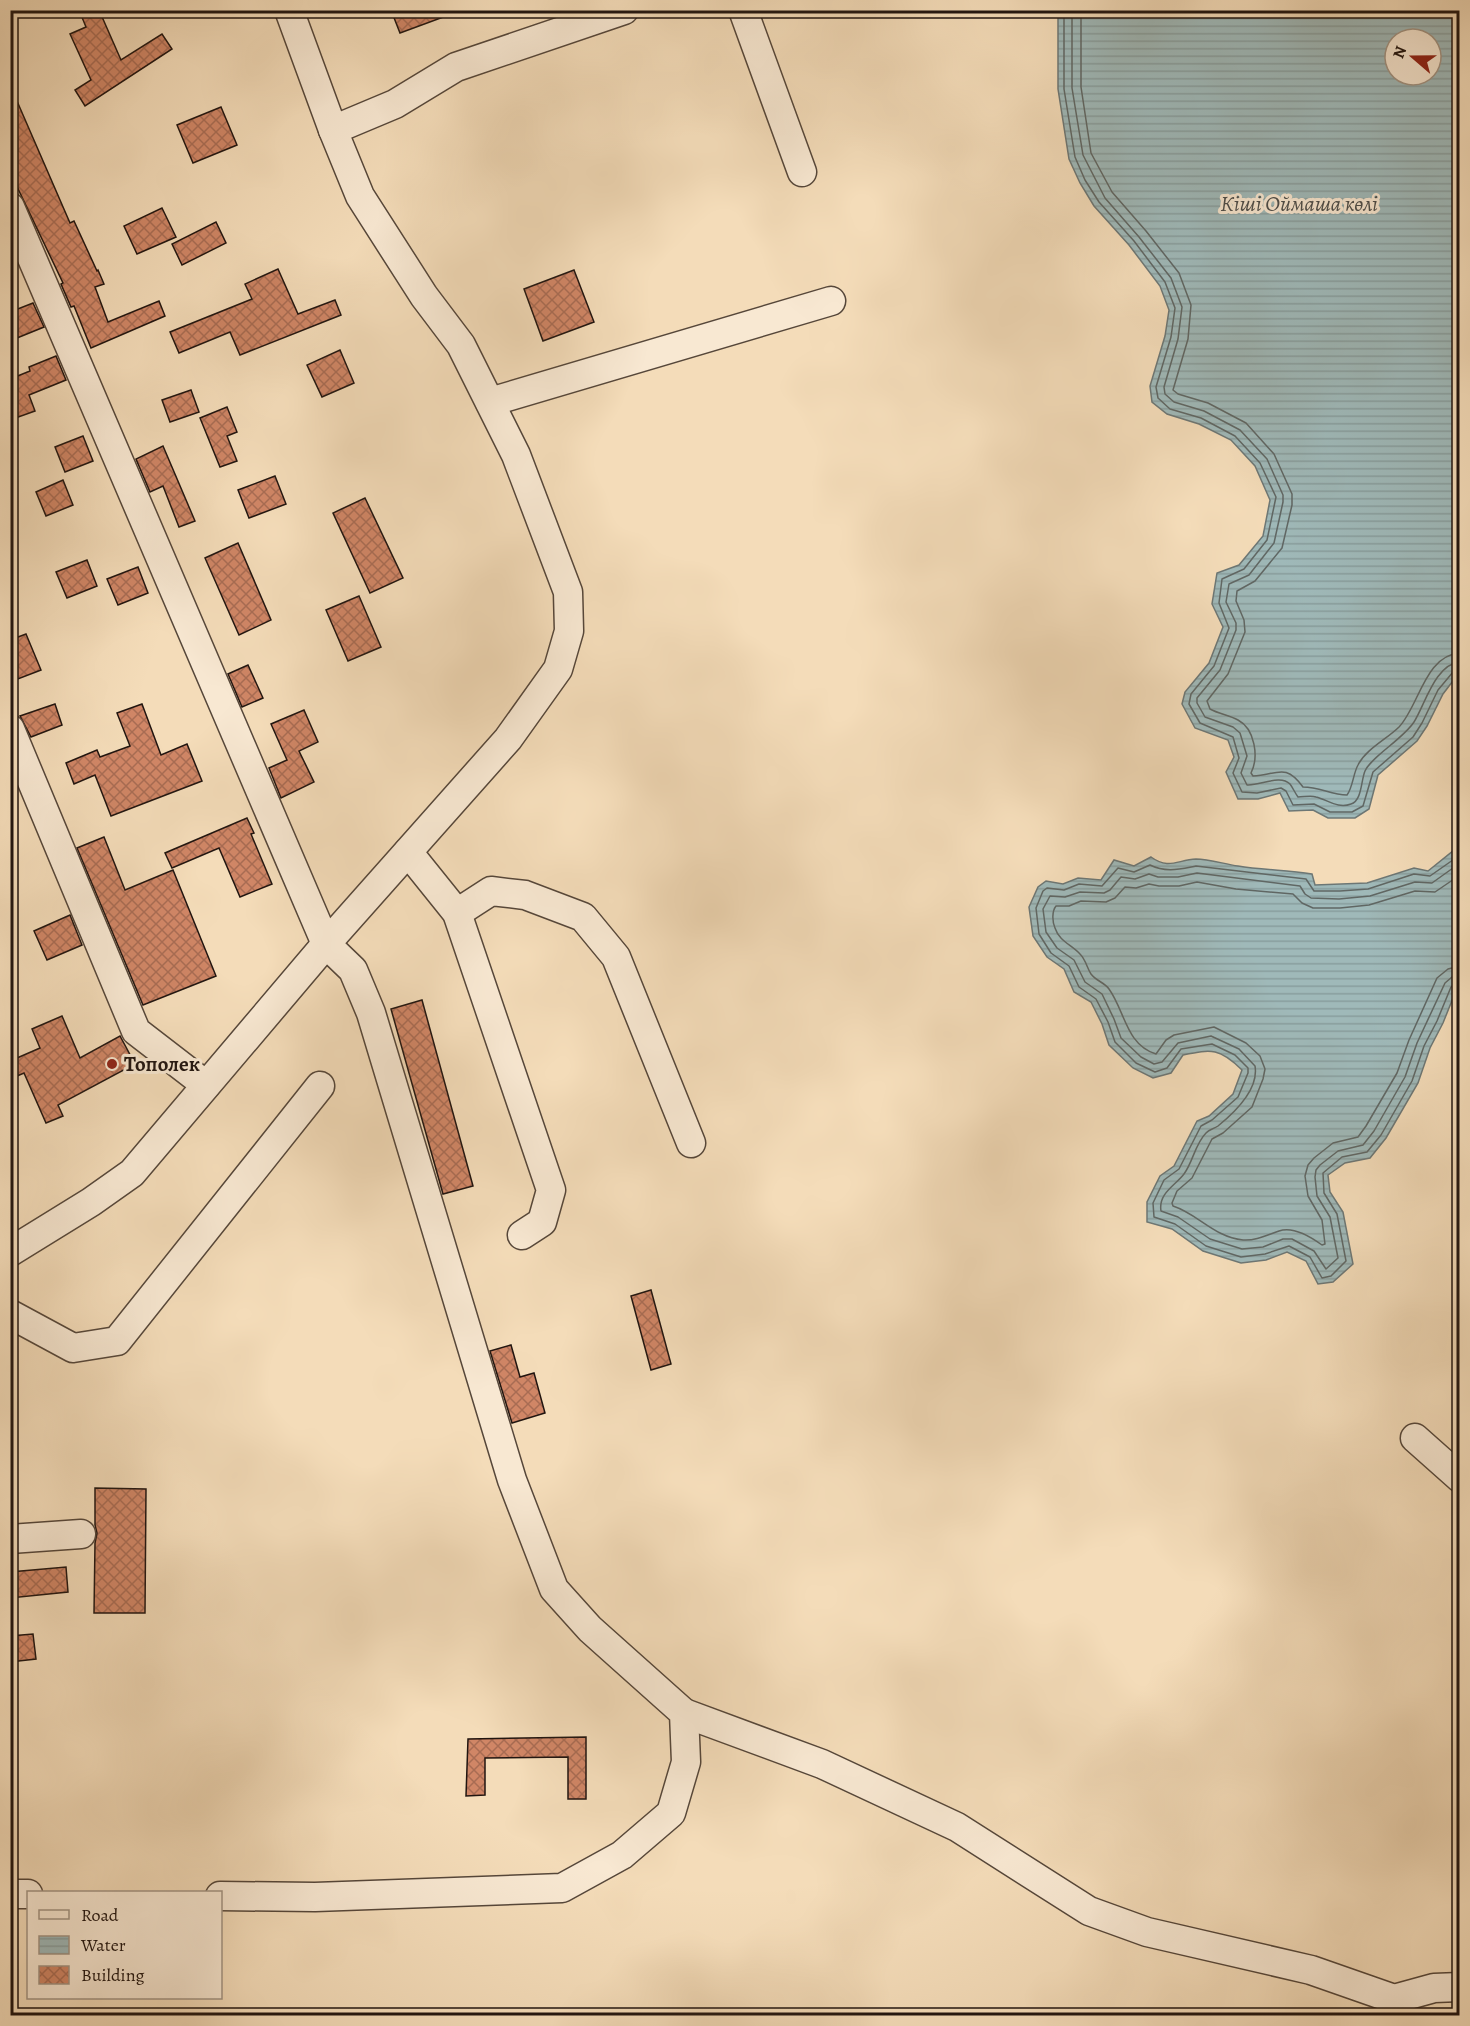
<svg xmlns="http://www.w3.org/2000/svg" width="1470" height="2026" viewBox="0 0 1470 2026" font-family="Alegreya,serif">
	<style>
		.water { fill: url(#water-rules); stroke: #6d7775; stroke-width: 1.5; fill-rule: evenodd }
		.lines { fill: none; stroke-linecap: round; stroke-linejoin: round }
		.shore { stroke: #606764; stroke-width: 1.5 }
		.building { fill: url(#building-cross-hatch); stroke: #211510; stroke-width: 1.5 }
		.minor-casing { stroke: #56473a; stroke-width: 31 }
		.minor { stroke: #f8e8d2; stroke-width: 28 }
		.poi-dot { fill: #8f2418; stroke: #f8e8d2; stroke-width: 2 }
		.labels { text-anchor: middle; dominant-baseline: central; stroke-width: 6; stroke-linejoin: round; paint-order: stroke }
		.poi-label { font-size: 21px; font-weight: bold; fill: #211510; stroke: #f8e8d2; text-anchor: start }
		.water-label { font-size: 22px; font-style: italic; fill: #4d4e4b; stroke: #f8e8d2 }
	</style>
	<defs>
		<pattern id="water-rules" width="6" height="5" patternUnits="userSpaceOnUse" patternTransform="scale(1.5)"><rect width="6" height="5" fill="#9fb9b9"/><path d="M0 2.5h6" fill="none" stroke="#899e9e"/></pattern>
		<pattern id="building-cross-hatch" width="8" height="8" patternUnits="userSpaceOnUse" patternTransform="scale(1.5)"><rect width="8" height="8" fill="#d08666"/><path d="M0 0l8 8M0 8l8-8" fill="none" stroke="#a86c53"/></pattern>
	</defs>
	<rect width="100%" height="100%" fill="#f4dcb9"/>
	<filter id="stains"><feTurbulence type="fractalNoise" baseFrequency=".00333" numOctaves="4"/><feColorMatrix values="0 0 0 0 .2 0 0 0 0 .09 0 0 0 0 .02 0 0 0 .5 -.17"/></filter>
	<radialGradient id="worn" r=".72"><stop offset=".6" stop-color="#630" stop-opacity="0"/><stop offset="1" stop-color="#630" stop-opacity=".3"/></radialGradient>
	<!-- water -->
	<g class="water">
		<path d="M1058,11H1459V673L1443,694L1427,726L1417,741L1378,775L1369,809L1355,818H1328L1313,810L1289,811L1280,793L1258,799H1238L1226,772L1234,757L1228,740L1195,728L1182,704L1185,692L1209,663L1223,627L1212,604L1217,573L1239,565L1263,536L1270,500L1255,466L1231,440L1199,424L1167,414L1152,402L1150,386L1165,336L1169,310L1160,286L1129,245L1094,206L1080,183L1069,159L1058,89ZM1395,39H1431V75H1395Z"/>
		<path d="M1459,848V983L1443,1023L1430,1048L1418,1083L1386,1138L1370,1158L1345,1163L1328,1175L1330,1192L1343,1212L1353,1264L1333,1282L1318,1284L1306,1261L1287,1252L1266,1260L1241,1263L1203,1251L1172,1229L1147,1222V1202L1160,1176L1174,1166L1197,1121L1209,1116L1233,1094L1242,1070C1220,1048 1212,1049 1183,1055L1171,1073L1153,1078L1133,1068L1109,1045L1102,1024L1091,1002L1074,992L1064,969L1047,957L1033,936L1029,907L1038,887L1046,881L1063,884L1078,878L1101,880L1114,860L1134,866L1151,857C1169,870 1177,860 1196,859C1209,859 1224,864 1238,866C1262,870 1287,870 1312,874L1315,885L1367,883L1414,868L1428,871L1453,851Z"/>
	</g>
	<g class="lines">
		<!-- shore -->
		<g class="shore">
			<path d="M1064,10V89L1075,157L1085,180L1099,202L1134,241L1165,282L1175,308L1171,337L1156,387L1158,398L1170,409L1201,418L1235,436L1260,463L1276,497L1267,540L1244,569L1222,579L1219,603L1229,628L1214,666L1191,694L1189,704L1200,723L1233,737L1239,758L1233,773L1242,792L1257,793L1281,788L1286,791L1293,805L1314,804L1330,812H1352L1363,806L1373,772L1413,737L1422,723L1438,690L1453,672L1460,670"/>
			<path d="M1072,10V88L1083,155L1105,198L1139,237L1171,278L1182,307L1178,339L1164,387L1165,394L1174,402L1204,411L1240,430L1267,459L1283,495V502L1274,543L1249,575L1229,584L1226,602L1236,623V630L1220,670L1197,698V703L1205,717L1233,727L1240,733L1247,756L1241,773L1247,785C1260,786 1280,774 1290,784C1293,788 1295,793 1298,797C1304,797 1311,795 1316,797C1328,800 1338,809 1351,804C1362,801 1361,780 1365,771C1371,757 1403,739 1414,722C1425,705 1435,664 1460,662"/>
			<path d="M1081,10V87L1091,153L1112,192L1146,231L1179,273L1191,305L1188,339L1173,390L1178,394L1208,403L1246,423L1274,454L1292,494V505L1282,548L1255,581L1237,591L1236,601L1244,620L1245,632L1228,674L1207,701L1210,709C1219,714 1229,715 1238,720C1255,729 1259,757 1251,773L1253,776C1277,775 1285,762 1303,787C1320,787 1331,795 1347,795C1353,787 1353,774 1358,765C1366,749 1387,739 1399,727C1419,706 1425,655 1460,653"/>
			<path d="M1460,855L1430,876L1414,874L1368,889L1340,891H1314L1306,879L1196,866C1180,869 1166,873 1150,865L1134,872L1118,868L1102,886L1079,884L1064,890L1047,888L1043,891L1036,908L1039,934L1051,953L1069,966L1079,987L1096,999L1108,1022L1115,1042L1136,1063L1155,1072L1167,1068L1181,1049L1212,1044L1235,1055L1248,1068V1073L1238,1097L1212,1120L1201,1126L1179,1169L1164,1180L1153,1203L1154,1217L1175,1224L1206,1246L1241,1257L1265,1254L1289,1246L1310,1257L1322,1278L1331,1276L1346,1261L1337,1214L1324,1193L1323,1173L1342,1157L1367,1152L1381,1135L1412,1081L1424,1046L1437,1021L1451,987L1455,984L1460,983"/>
			<path d="M1460,863L1432,883L1415,882L1370,896L1339,899L1311,898L1305,894L1300,886L1197,873L1178,877H1158L1149,874L1135,879L1121,877L1110,890L1104,893L1080,892L1065,897L1050,896L1043,909L1046,932L1057,948L1074,960L1085,982L1102,994L1114,1019L1121,1038L1141,1057L1154,1064L1162,1062L1178,1043L1211,1036L1239,1049L1255,1066C1259,1089 1234,1113 1218,1126C1214,1129 1209,1129 1206,1133C1195,1144 1193,1162 1184,1174C1176,1185 1158,1193 1161,1211L1178,1217L1210,1239L1242,1249L1263,1247L1283,1239H1292L1314,1251L1326,1269L1338,1258L1330,1217L1317,1196L1315,1177L1316,1170L1320,1165L1338,1151L1363,1145L1374,1131L1405,1077L1417,1043L1445,983L1452,977L1460,975"/>
			<path d="M1460,875L1435,892L1415,891L1369,905L1340,908H1313L1302,903L1293,894L1236,889L1197,882L1179,886H1159L1149,884L1136,888L1125,887L1115,898L1106,902L1081,901L1069,906H1056C1052,911 1052,921 1055,928C1059,941 1072,945 1080,954C1086,960 1087,968 1091,974C1096,981 1104,982 1109,989C1125,1011 1126,1045 1156,1054L1166,1040L1174,1035L1214,1027L1246,1043L1260,1056L1265,1069L1263,1079L1252,1107L1223,1133L1212,1139L1192,1178L1177,1191L1172,1203L1173,1206C1198,1214 1214,1237 1243,1240C1256,1241 1267,1235 1279,1231C1293,1226 1311,1237 1322,1245L1325,1244L1322,1220L1308,1196L1305,1176L1308,1165L1314,1158L1333,1143L1358,1137L1366,1126L1397,1073L1409,1040L1437,978L1448,969L1460,966"/>
		</g>
	</g>
	<!-- building -->
	<g class="building">
		<path d="M79,10H99L121,60L162,34L172,49L85,106L75,90L91,80L70,34L86,27Z"/>
		<path d="M391,10H457V12L400,33Z"/>
		<path d="M10,85L70,223L74,221L97,271L98,270L104,284L95,287L108,322L159,301L165,316L91,348L74,306L71,307L61,284L63,283L10,172Z"/>
		<path d="M221,107L237,145L193,163L177,125Z"/>
		<path d="M162,208L176,237L137,254L124,226Z"/>
		<path d="M216,222L226,243L182,265L172,244Z"/>
		<path d="M278,269L298,314L335,300L341,315L240,355L230,332L179,353L170,332L252,299L245,284Z"/>
		<path d="M574,270L594,322L543,341L524,289Z"/>
		<path d="M33,303L44,327L17,338L10,322V312Z"/>
		<path d="M340,350L354,383L322,397L307,365Z"/>
		<path d="M56,356L66,380L29,395L35,411L10,420V379L30,371L29,367Z"/>
		<path d="M191,390L199,412L170,422L162,400Z"/>
		<path d="M227,407L237,432L227,436L237,461L220,467L200,418Z"/>
		<path d="M83,436L93,461L65,472L55,447Z"/>
		<path d="M163,446L195,521L179,527L163,486L150,492L136,459Z"/>
		<path d="M275,476L286,504L249,518L238,490Z"/>
		<path d="M63,480L73,505L46,516L36,492Z"/>
		<path d="M365,498L403,578L370,593L333,513Z"/>
		<path d="M238,543L271,620L239,635L205,558Z"/>
		<path d="M87,560L97,586L67,598L56,572Z"/>
		<path d="M138,567L148,593L118,605L107,579Z"/>
		<path d="M359,596L381,647L348,661L326,610Z"/>
		<path d="M26,634L41,670L10,682V640Z"/>
		<path d="M248,665L263,698L242,707L228,674Z"/>
		<path d="M55,704L62,725L31,737L20,716Z"/>
		<path d="M142,704L161,755L187,744L202,781L111,816L95,775L74,784L66,763L97,750L100,757L130,746L117,713Z"/>
		<path d="M304,710L318,742L299,751L314,782L281,798L269,768L287,760L271,724Z"/>
		<path d="M247,818L254,833L251,834L272,884L240,897L219,848L172,868L165,853Z"/>
		<path d="M104,837L125,890L173,870L216,976L143,1005L77,848Z"/>
		<path d="M70,915L82,945L47,960L34,931Z"/>
		<path d="M422,1000L473,1186L443,1194L391,1009Z"/>
		<path d="M62,1016L80,1058L120,1036L135,1064L58,1105L63,1116L46,1123L24,1073L10,1079V1061L40,1048L32,1029Z"/>
		<path d="M651,1290L671,1364L651,1370L631,1296Z"/>
		<path d="M511,1345L520,1377L534,1373L545,1413L512,1423L490,1351Z"/>
		<path d="M95,1488L146,1489L145,1613H94L95,1543L97,1533L95,1525Z"/>
		<path d="M66,1567L68,1592L10,1598V1572Z"/>
		<path d="M33,1634L36,1659L10,1662V1636Z"/>
		<path d="M586,1737V1799H568V1757L485,1758V1795L466,1796L468,1739Z"/>
	</g>
	<g class="lines">
		<!-- minor casing -->
		<g class="minor-casing">
			<g id="minor">
				<path d="M743,10L802,172"/>
				<path d="M333,130L395,104L456,67L624,10"/>
				<path d="M10,207L326,944L353,970L371,1013L512,1480L554,1589L590,1629L684,1713L686,1762L671,1813L622,1855L562,1888L315,1897L220,1896"/>
				<path d="M490,402L831,301"/>
				<path d="M10,729L136,1031L206,1085"/>
				<path d="M408,852L457,913L551,1190L542,1222L522,1235"/>
				<path d="M457,913L491,891L525,895L583,917L616,957L691,1143"/>
				<path d="M10,1252L91,1202L132,1173L326,944L508,739L558,669L569,631L568,592L516,455L461,345L424,296L360,196L333,130L289,10"/>
				<path d="M10,1314L73,1348L117,1341L320,1086"/>
				<path d="M1415,1438L1460,1478"/>
				<path d="M10,1539L81,1534"/>
				<path d="M684,1713L822,1764L957,1827L1089,1911L1147,1932L1311,1970L1394,1999L1434,1988L1460,1987"/>
				<path d="M10,1894H28"/>
			</g>
		</g>
		<!-- minor -->
		<use href="#minor" class="minor"/>
	</g>
	<!-- markers -->
	<circle class="poi-dot" cx="112" cy="1064" r="6"/>
	<g class="labels">
		<!-- poi labels -->
		<g class="poi-label">
			<text x="124" y="1064">Тополек</text>
		</g>
		<!-- water labels -->
		<g class="water-label">
			<text x="1299" y="204">Кіші Оймаша көлi</text>
		</g>
	</g>
	<!-- margin -->
	<rect width="1470" height="2026" fill="none" stroke="#f4dcb9" stroke-width="36"/>
	<rect x="12" y="12" width="1446" height="2002" fill="none" stroke="#211510" stroke-width="3"/>
	<rect x="18" y="18" width="1434" height="1990" fill="none" stroke="#211510" stroke-width="1.5"/>
	<!-- legend -->
	<rect x="27" y="1891" width="195" height="108" fill="#f8e8d2" stroke="#a29484" stroke-width="1.5"/>
	<rect x="39" y="1910" width="30" height="9" fill="#f8e8d2" stroke="#a29484" stroke-width="1.5"/>
	<text x="81" y="1921" font-size="18" fill="#211510">Road</text>
	<rect x="39" y="1936" width="30" height="18" fill="url(#water-rules)" stroke="#a29484" stroke-width="1.5"/>
	<text x="81" y="1951" font-size="18" fill="#211510">Water</text>
	<rect x="39" y="1966" width="30" height="18" fill="url(#building-cross-hatch)" stroke="#a29484" stroke-width="1.5"/>
	<text x="81" y="1981" font-size="18" fill="#211510">Building</text>
	<!-- north arrow -->
	<g transform="translate(1413 57) rotate(290)"><circle r="28" fill="#f8e8d2" stroke="#a29484" stroke-width="1.5"/>
	<path d="M0-4.5L10 22L0 15L-10 22Z" fill="#8f2418"/>
	<text y="-9" font-size="16" font-weight="bold" text-anchor="middle" fill="#211510">N</text>
	</g>
	<rect width="100%" height="100%" filter="url(#stains)"/>
	<rect width="100%" height="100%" fill="url(#worn)"/>
</svg>
